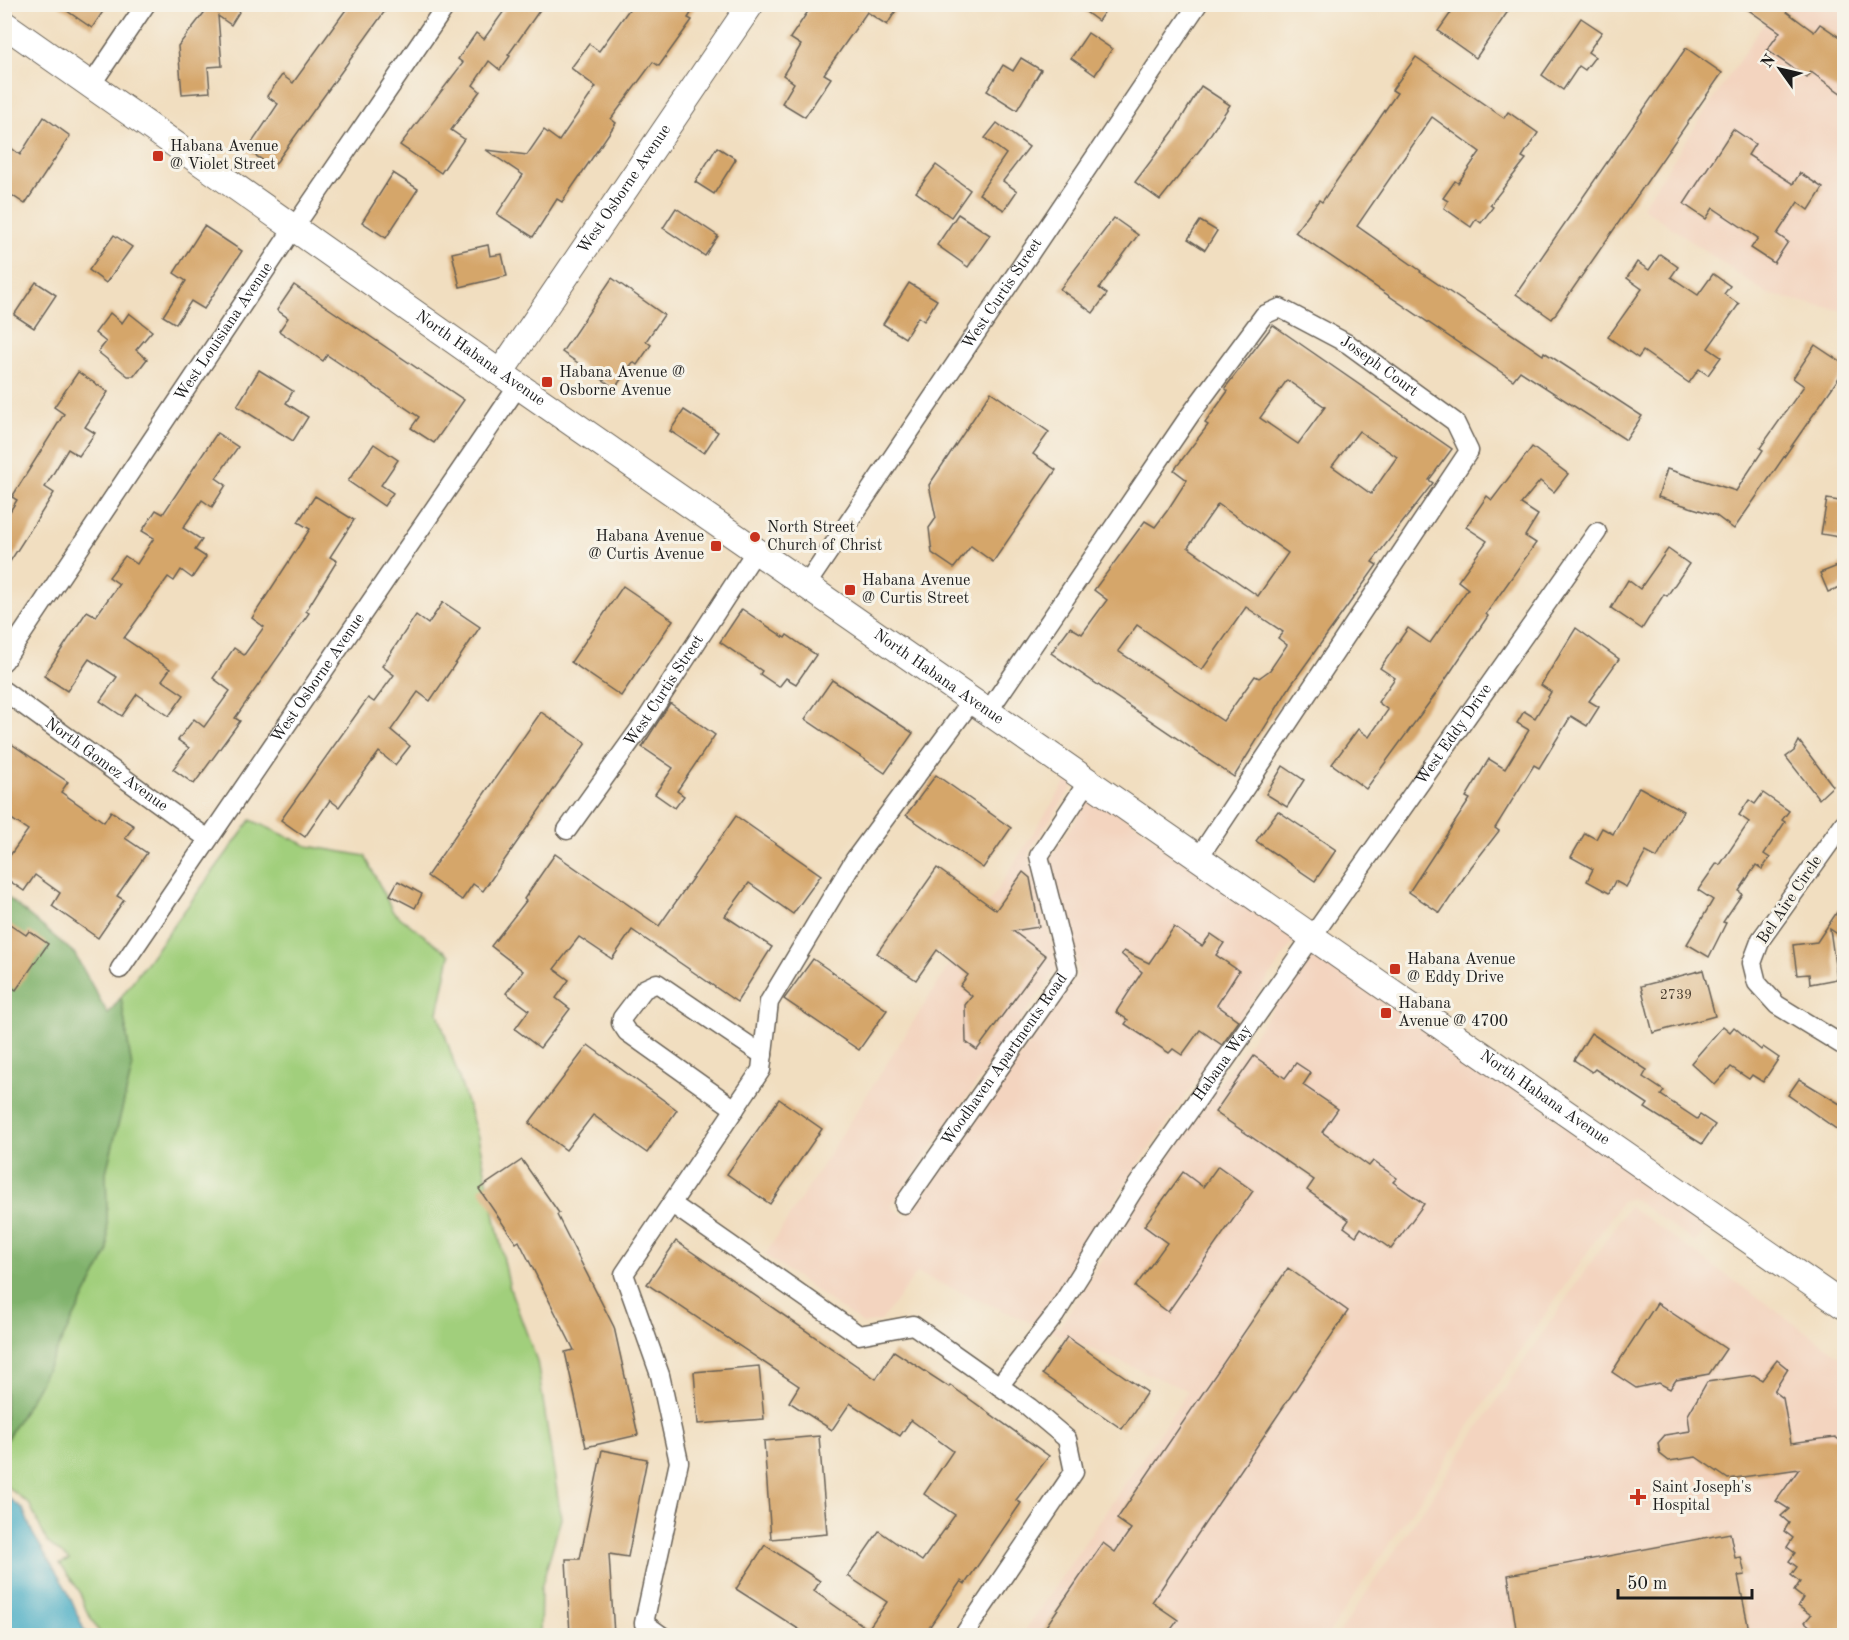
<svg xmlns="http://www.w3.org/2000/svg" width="1849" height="1640" viewBox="0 0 1849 1640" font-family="'Old Standard TT',serif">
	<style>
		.built { fill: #f3d4bf }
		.green { fill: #a1cf7c; stroke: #5e764c; stroke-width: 1.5 }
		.forest { fill: #80b26c; stroke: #4e6744; stroke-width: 1.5 }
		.water { fill: #44abc4; stroke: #306470; stroke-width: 1.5 }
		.building { fill: #d5a66b; fill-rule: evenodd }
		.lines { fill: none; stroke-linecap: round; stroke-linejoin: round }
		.street-casing { stroke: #676055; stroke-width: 21 }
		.secondary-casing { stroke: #676055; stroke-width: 28 }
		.street { stroke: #fff; stroke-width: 18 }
		.secondary { stroke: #fff; stroke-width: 26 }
		.poi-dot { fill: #c8321e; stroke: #f7f3e8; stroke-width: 2 }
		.labels { text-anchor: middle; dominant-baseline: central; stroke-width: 6; stroke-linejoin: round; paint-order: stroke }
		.number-label { font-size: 14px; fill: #4a3e30 }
		.poi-label { font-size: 16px; fill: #1c1c1c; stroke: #f7f3e8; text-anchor: start }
		.street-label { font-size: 16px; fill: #1c1c1c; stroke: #f7f3e8 }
	</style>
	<rect width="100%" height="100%" fill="#f7f3e8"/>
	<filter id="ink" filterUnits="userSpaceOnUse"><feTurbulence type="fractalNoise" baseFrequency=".0167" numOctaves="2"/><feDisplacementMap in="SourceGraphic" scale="12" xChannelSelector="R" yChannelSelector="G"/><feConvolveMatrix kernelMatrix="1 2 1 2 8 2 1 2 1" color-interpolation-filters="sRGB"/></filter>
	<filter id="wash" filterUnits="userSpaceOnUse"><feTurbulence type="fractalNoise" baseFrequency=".008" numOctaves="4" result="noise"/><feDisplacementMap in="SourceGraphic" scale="24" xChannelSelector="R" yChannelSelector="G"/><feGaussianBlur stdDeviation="1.35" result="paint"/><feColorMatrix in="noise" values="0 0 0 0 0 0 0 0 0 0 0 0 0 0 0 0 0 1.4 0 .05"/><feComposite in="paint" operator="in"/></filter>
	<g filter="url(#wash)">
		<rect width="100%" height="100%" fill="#f1dec0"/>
		<!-- built -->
		<g class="built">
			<path d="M1776,5H1844V311L1767,294L1642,207Z"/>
			<path d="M1069,777L1076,782L1030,850L1029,857L1058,967L891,1206L907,1218L1077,976L1078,968L1050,858L1093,794L1297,937L1129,1178L1042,1317L1059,1328L1141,1197L1314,949L1710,1224L1695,1243L1634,1199L1629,1198L1622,1201L1327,1636L1022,1635L1188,1391L917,1273L881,1321L863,1324L765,1255Z"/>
			<path d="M1629,1206L1844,1359V1635L1337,1636Z"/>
		</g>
		<!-- green -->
		<path class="green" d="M251,820L308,846L365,856L393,912L450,955L438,1013L478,1137L510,1289L537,1361L561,1518L541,1588L540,1635H101L86,1610L79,1590L60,1564L69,1560L47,1542L30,1505L5,1485V1442L36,1390L108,1252L106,1172L132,1069L121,997Z"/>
		<!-- forest -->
		<path class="forest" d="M5,895L74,953L108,1014L121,997L132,1069L106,1172L108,1252L36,1390L5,1442Z"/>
		<!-- water -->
		<path class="water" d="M4,1495L23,1509L33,1534L67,1590L84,1630L89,1635H5Z"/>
		<g id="blocks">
			<!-- building -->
			<g class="building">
				<path d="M57,4H108L92,28Z"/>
				<path d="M201,4H244L231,25L218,16L222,66L208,67L210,92L182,94L178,46L207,9Z"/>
				<path d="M350,4H390L273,167L247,150L278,104L267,96L282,75L293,83Z"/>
				<path d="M509,4H544L508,55L510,56L500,70L489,61L473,85L480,91L451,130L464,139L441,173L400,145L463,63L458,59L476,33L484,39Z"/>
				<path d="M633,4H697L688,18L692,20L659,66L653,62L611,119L616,123L586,167L562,202L557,199L533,237L497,214L523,175L486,150L527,155L544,130L559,141L596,87L571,68L589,44L599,51Z"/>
				<path d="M813,4H900L887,25L867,12L824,74L831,78L805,117L782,103L794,83L783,75L801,45L790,38Z"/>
				<path d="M1075,4H1110L1098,21Z"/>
				<path d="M1457,4H1513L1476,58L1438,31Z"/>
				<path d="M1740,4H1776L1814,32L1820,24L1845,41V96L1811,72L1807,78L1767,50L1780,32Z"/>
				<path d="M1581,18L1602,32L1588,52L1595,57L1585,70L1579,66L1563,90L1542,75Z"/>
				<path d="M1088,33L1112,49L1095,75L1071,58Z"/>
				<path d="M1686,48L1722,73L1552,319L1516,294Z"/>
				<path d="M1416,57L1504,118L1508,112L1538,133L1522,157L1526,159L1490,205L1493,207L1481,223L1476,219L1471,227L1444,208L1448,201L1443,198L1455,181L1458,183L1480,152L1432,117L1357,226L1421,271L1420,272L1543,355L1544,352L1642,416L1626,440L1520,371L1513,380L1295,232L1319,200L1322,202L1397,93L1392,90Z"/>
				<path d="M1021,58L1041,70L1017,110L987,91L1003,65L1013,71Z"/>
				<path d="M1201,86L1230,105L1202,147L1160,200L1135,182L1175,129Z"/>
				<path d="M44,117L70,136L25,204L4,190V142L20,155Z"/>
				<path d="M997,123L1029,147L1003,181L1017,191L1004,210L979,194L1006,154L985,138Z"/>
				<path d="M1733,129L1755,144L1748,155L1793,184L1800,173L1823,188L1809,210L1798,202L1777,234L1788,242L1774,263L1751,248L1758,238L1713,208L1706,219L1684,204Z"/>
				<path d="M717,147L736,159L714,194L695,182Z"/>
				<path d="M936,165L970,190L951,217L916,192Z"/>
				<path d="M393,173L418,189L386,238L362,222Z"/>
				<path d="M676,208L718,236L705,256L663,228Z"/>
				<path d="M958,214L990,235L968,267L937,245Z"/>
				<path d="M1114,218L1138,235L1099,288L1107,294L1093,313L1060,289Z"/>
				<path d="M1200,221L1217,231L1205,250L1188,239Z"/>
				<path d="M204,226L242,251L204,309L191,301L176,324L163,316L186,281L174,273Z"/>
				<path d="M114,235L132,247L106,283L89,270Z"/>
				<path d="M488,245L490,256L502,254L507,276L460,287L452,253Z"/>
				<path d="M1660,254L1678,267L1671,277L1698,295L1713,274L1730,286L1724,294L1739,304L1708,348L1721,357L1708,375L1699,369L1689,383L1643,351L1638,358L1608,337L1642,289L1627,278L1637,262L1649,270Z"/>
				<path d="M612,278L664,315L646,341L651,345L637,365L633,362L615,388L562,352Z"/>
				<path d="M36,282L56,295L34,328L14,315Z"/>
				<path d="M909,283L937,300L924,321L918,317L905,338L883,324Z"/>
				<path d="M294,285L464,400L434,443L411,428L419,417L327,355L323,361L279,331L288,318L277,310Z"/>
				<path d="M110,313L122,323L129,313L152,331L136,350L147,359L134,376H128L98,352L106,342L95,333Z"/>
				<path d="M1273,325L1452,449L1429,480L1433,483L1372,562L1377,565L1291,685L1234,777L1051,653L1070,627L1082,634L1107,600L1094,590L1145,521L1155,527L1167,511L1187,480L1174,470L1208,425L1205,423L1228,391L1225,388ZM1287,380L1325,407L1298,444L1260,418ZM1359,431L1397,457L1371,494L1332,466ZM1218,504L1288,553L1258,596L1188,547ZM1246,607L1283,632L1278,638L1287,645L1270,670L1259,678L1255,676L1223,721L1118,651L1137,625L1202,670Z"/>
				<path d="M1815,345L1845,365V369L1734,529L1715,515L1658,497L1667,469L1736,491L1763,450L1760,448L1804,386L1793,378Z"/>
				<path d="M259,370L293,391L286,403L308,417L293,441L237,406Z"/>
				<path d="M78,372L108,392L85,427L95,433L79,456L68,449L45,487L54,493L4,571V521L17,500L12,497L64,414L54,407Z"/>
				<path d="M991,392L1049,432L1033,454L1056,470L993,562L971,546L954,568L932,553L929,528L936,518L929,485Z"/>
				<path d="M684,410L718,432L704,453L670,431Z"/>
				<path d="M217,433L238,447L216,478L226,485L212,507L202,500L183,528L202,540L195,550L206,557L192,578L181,570L174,581L168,577L124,638L170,669L162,680L184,695L169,716L137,694L122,716L100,701L117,677L89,659L67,691L44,676L87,611L96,616L119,584L109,577L125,556L137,564L154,538L142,531L156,510L163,514Z"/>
				<path d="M374,444L398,460L381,485L393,493L384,506L348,481Z"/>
				<path d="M1532,447L1568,474L1554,492L1540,481L1521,504L1538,515L1525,536L1536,543L1486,614L1488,616L1437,692L1366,789L1332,764L1358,729L1369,737L1388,710L1378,702L1395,678L1380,668L1408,628L1430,643L1468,589L1458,581L1487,541L1466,527L1487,496L1492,500Z"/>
				<path d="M315,496L354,520L330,557L337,561L306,611L309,613L235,718L240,721L194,784L173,769L189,748L178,740L194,719L204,727L230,691L213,678L234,648L244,655L264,627L252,618L310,529L298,522Z"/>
				<path d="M1827,499L1845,502V538L1821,534Z"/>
				<path d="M1668,549L1689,564L1667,596L1664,594L1642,629L1611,608L1628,580L1640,589Z"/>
				<path d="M1845,563V585L1828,592L1820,573Z"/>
				<path d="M623,586L673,620L621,696L571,662Z"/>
				<path d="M443,602L480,627L430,701L418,692L391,730L410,746L395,765L379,752L339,807L330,800L305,837L281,820L368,698L374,702L394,675L382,666L416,615L428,624Z"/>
				<path d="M742,609L785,638L787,635L816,655L796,684L786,678L779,687L760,674L762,671L720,642Z"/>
				<path d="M1576,628L1619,659L1589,701L1599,707L1587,726L1571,716L1539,768L1534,765L1495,828L1499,831L1471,867L1440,913L1409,892L1470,799L1466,797L1489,759L1505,769L1529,730L1517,723L1524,711L1535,718L1551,692L1541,685Z"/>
				<path d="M832,680L913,733L885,773L805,719Z"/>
				<path d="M670,703L715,735L677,791L684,796L675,808L655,794L673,768L642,747Z"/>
				<path d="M541,712L586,743L483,891L473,884L462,900L427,876Z"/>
				<path d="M4,739L68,782L61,792L104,822L111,811L134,826L125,838L147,853L117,896L124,900L98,938L52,906L60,893L35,875L24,891L4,877V864L28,830L4,814Z"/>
				<path d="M1799,741L1833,786L1819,799L1786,757L1794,751Z"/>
				<path d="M1283,766L1304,780L1287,807L1266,794Z"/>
				<path d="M936,775L1011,828L983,868L906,815Z"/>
				<path d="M1639,787L1683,811L1657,858L1646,852L1626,887L1615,881L1609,893L1587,881L1593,869L1571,857L1585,833L1596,839L1602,828L1613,834Z"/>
				<path d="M1763,793L1789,811L1782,820L1785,822L1764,854L1770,858L1762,869L1756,865L1739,891L1742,894L1723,922L1726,923L1709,957L1687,944L1713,900L1698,890L1717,863L1720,865L1749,822L1739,815L1749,800L1755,804Z"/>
				<path d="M1278,811L1336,850L1315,881L1256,841Z"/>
				<path d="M736,816L821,875L793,914L749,883L725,916L772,947L737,1002L632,930L612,959L579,937L554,969L569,980L556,998L570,1009L540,1048L515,1029L529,1010L506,993L523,971L491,946L526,901L524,899L555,854L659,926Z"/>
				<path d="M937,868L996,910L1023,872L1030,878L1039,927L1013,931L1046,956L977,1050L966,1042L965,1005L972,996L960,986L968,975L937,950L916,980L877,953Z"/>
				<path d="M398,881L422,894L415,908L390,895Z"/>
				<path d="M1845,900V939L1830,929L1837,979L1810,984L1809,974L1797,975L1793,945L1817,942Z"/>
				<path d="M4,920L26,935L29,931L48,944L16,990L4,982Z"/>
				<path d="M1174,927L1202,946L1211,934L1224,943L1216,955L1239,971L1217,1005L1239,1021L1222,1045L1200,1030L1182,1055L1173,1049L1169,1053L1125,1024L1128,1020L1116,1012L1142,972L1121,954L1124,951L1149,963Z"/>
				<path d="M813,959L887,1010L859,1050L784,999Z"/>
				<path d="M1703,970L1715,1016L1653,1033L1641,986Z"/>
				<path d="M1723,1026L1730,1032L1734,1027L1761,1050L1763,1047L1779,1058L1763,1082L1752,1075L1749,1079L1731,1067L1715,1085L1691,1063Z"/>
				<path d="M1591,1033L1647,1070L1643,1077L1664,1091L1661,1095L1697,1119L1700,1115L1715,1125L1702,1144L1645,1108L1648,1104L1595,1069L1592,1072L1574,1060Z"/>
				<path d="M588,1045L677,1110L647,1153L593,1115L566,1150L529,1123Z"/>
				<path d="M1254,1056L1285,1078L1296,1063L1311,1073L1303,1085L1338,1109L1322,1132L1369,1166L1373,1161L1397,1178L1393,1182L1424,1204L1391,1249L1361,1228L1356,1236L1344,1227L1349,1220L1307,1190L1314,1180L1215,1112Z"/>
				<path d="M1799,1079L1845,1107V1135L1788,1095Z"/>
				<path d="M779,1099L822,1129L770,1204L727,1174Z"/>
				<path d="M522,1160L559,1213L557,1215L614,1327L638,1435L586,1447L565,1352L574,1350L519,1241L516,1243L479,1189Z"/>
				<path d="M1218,1166L1253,1191L1168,1312L1135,1287L1167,1243L1144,1226L1183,1172L1203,1187Z"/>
				<path d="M676,1241L876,1379L894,1351L949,1387L950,1385L1049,1456L1016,1500L1021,1503L965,1584L961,1581L924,1635H796L800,1630L736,1589L765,1545L820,1581L814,1591L868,1629L887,1602L848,1576L879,1531L922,1561L955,1515L924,1494L953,1451L911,1420L900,1436L850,1403L832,1430L789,1402L799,1386L647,1284Z"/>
				<path d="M1288,1268L1348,1311L1152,1602L1178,1620L1167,1635H1040L1103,1543L1115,1552L1131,1529L1117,1519Z"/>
				<path d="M1657,1303L1726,1349L1709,1374L1676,1380L1670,1389L1659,1383L1636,1388L1612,1372Z"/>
				<path d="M1067,1337L1147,1392L1122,1429L1042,1374Z"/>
				<path d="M1777,1360L1788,1369L1774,1391L1783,1398L1791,1443L1835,1437L1845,1444V1635H1807L1812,1628L1805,1622L1811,1615L1798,1606L1803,1598L1794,1591L1800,1582L1791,1575L1797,1567L1789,1561L1795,1553L1787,1547L1793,1538L1784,1531L1789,1523L1781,1516L1789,1509L1776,1501L1799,1469L1728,1479L1696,1457L1669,1461L1660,1454L1658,1443L1665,1435L1690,1431L1688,1415L1707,1382L1754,1375L1762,1380Z"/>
				<path d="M759,1366L764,1419L698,1424L694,1372Z"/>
				<path d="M819,1436L827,1534L771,1539L764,1441Z"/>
				<path d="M602,1450L647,1459L628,1557L609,1554L614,1635H570L566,1559H580Z"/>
				<path d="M1730,1533L1735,1558L1741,1557L1745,1575L1738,1576L1750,1635H1517L1508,1575Z"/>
			</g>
		</g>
	</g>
	<g filter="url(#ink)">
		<use href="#blocks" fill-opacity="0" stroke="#676055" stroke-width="1.5"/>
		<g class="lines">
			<!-- street casing -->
			<g class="street-casing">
				<g id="street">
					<path d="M91,85L146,4"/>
					<path id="s1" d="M807,584L1198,4"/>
					<path id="s2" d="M4,661L293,229L447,4"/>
					<path id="s3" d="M4,691L208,839"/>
					<path id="s4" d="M989,710L1190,415L1264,315L1280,308L1348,344L1455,422L1469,451L1199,857"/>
					<path d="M1844,823L1761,939L1752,963L1757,983L1777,1005L1844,1046"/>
					<path id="s5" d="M567,830L646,720L757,549"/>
					<path id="s6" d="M120,969L518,386"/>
					<path d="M735,1109L627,1032L621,1023L622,1018L644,989L657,983L763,1055"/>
					<path d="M672,1204L859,1335L913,1325L1029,1407L1067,1439L1074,1472L963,1636"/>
					<path id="s7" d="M904,1204L1068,970L1039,856L1089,780"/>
					<path id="s8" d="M999,1386L1055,1315L1133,1191L1597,532"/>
					<path d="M662,1636L644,1623L679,1462L660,1375L624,1274L761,1070L769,1002L855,859L973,699"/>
				</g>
			</g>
			<!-- secondary casing -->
			<g class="secondary-casing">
				<g id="secondary">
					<path id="s9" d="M4,24L500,373L1844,1306"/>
					<path id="s10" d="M500,373L751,4"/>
				</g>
			</g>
			<!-- street -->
			<use href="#street" class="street"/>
			<!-- secondary -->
			<use href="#secondary" class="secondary"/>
		</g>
	</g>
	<!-- markers -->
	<g class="poi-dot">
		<rect x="152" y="150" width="12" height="12" rx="3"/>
		<rect x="541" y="376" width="12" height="12" rx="3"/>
		<circle cx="755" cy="537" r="6"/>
		<rect x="710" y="540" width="12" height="12" rx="3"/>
		<rect x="844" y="584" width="12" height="12" rx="3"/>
		<rect x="1389" y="963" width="12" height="12" rx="3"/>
		<rect x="1380" y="1007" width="12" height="12" rx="3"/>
		<path d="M1635 1488h6v6h6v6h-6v6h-6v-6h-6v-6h6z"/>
	</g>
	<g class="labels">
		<!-- number labels -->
		<g class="number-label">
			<text x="1676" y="995">2739</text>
		</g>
		<!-- poi labels -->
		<g class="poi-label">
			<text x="170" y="147">Habana Avenue<tspan x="170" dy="18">@ Violet Street</tspan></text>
			<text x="559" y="373">Habana Avenue @<tspan x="559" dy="18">Osborne Avenue</tspan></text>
			<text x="767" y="528">North Street<tspan x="767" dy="18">Church of Christ</tspan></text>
			<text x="704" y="537" text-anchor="end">Habana Avenue<tspan x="704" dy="18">@ Curtis Avenue</tspan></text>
			<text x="862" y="581">Habana Avenue<tspan x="862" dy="18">@ Curtis Street</tspan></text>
			<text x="1407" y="960">Habana Avenue<tspan x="1407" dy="18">@ Eddy Drive</tspan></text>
			<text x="1398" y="1004">Habana<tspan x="1398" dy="18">Avenue @ 4700</tspan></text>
			<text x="1652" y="1488">Saint Joseph's<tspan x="1652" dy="18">Hospital</tspan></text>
		</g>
		<!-- street labels -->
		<g class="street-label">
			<text stroke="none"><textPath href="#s10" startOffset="222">West Osborne Avenue</textPath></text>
			<text stroke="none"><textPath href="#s1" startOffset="350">West Curtis Street</textPath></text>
			<text stroke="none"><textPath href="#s2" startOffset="396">West Louisiana Avenue</textPath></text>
			<text stroke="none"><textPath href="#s9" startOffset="582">North Habana Avenue</textPath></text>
			<text stroke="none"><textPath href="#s4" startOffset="614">Joseph Court</textPath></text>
			<text stroke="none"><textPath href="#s9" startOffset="1140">North Habana Avenue</textPath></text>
			<text stroke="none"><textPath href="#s6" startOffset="352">West Osborne Avenue</textPath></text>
			<text stroke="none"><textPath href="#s5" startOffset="170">West Curtis Street</textPath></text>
			<text stroke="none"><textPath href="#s8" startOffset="795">West Eddy Drive</textPath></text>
			<text stroke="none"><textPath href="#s3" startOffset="126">North Gomez Avenue</textPath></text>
			<text transform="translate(1790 900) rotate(-56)">Bel Aire Circle</text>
			<text stroke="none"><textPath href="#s7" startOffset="176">Woodhaven Apartments Road</textPath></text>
			<text stroke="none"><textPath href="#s8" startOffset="393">Habana Way</textPath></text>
			<text stroke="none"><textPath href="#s9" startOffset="1878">North Habana Avenue</textPath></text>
		</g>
	</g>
	<!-- margin -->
	<rect width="1849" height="1640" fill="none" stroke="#f7f3e8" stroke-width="24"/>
	<!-- north arrow -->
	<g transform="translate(1780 69) rotate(304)" stroke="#f7f3e8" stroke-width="4.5" paint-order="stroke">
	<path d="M0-4.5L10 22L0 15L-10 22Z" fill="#1c1c1c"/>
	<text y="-9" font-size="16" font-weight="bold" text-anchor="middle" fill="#1c1c1c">N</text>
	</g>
	<!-- scale -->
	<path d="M1618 1589v9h134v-9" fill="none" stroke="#1c1c1c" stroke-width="3"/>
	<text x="1627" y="1589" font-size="18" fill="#1c1c1c" stroke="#f7f3e8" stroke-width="4.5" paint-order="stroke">50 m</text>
</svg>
